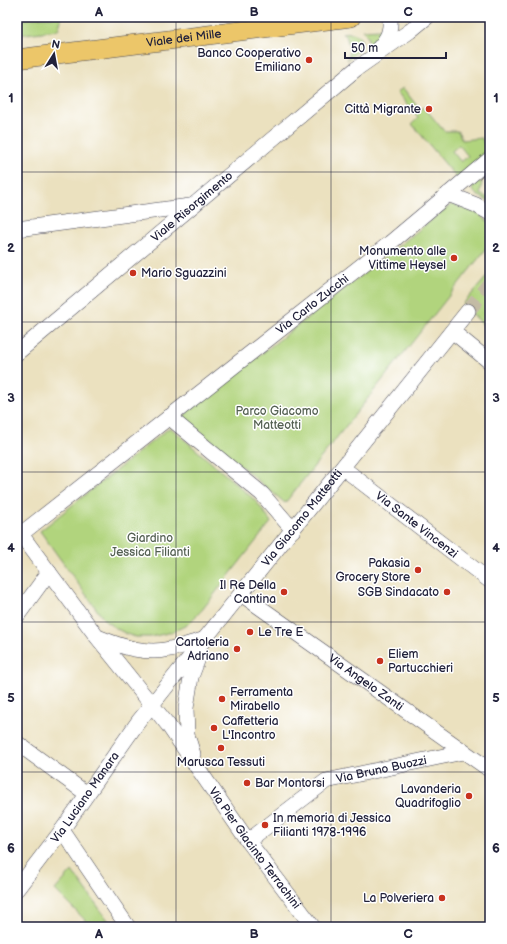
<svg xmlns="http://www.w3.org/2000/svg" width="507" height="944" viewBox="0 0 507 944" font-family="'Balsamiq Sans',sans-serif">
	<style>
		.green { fill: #b1d47d; stroke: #6a7b5c; fill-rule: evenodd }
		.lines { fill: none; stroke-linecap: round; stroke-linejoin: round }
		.minor-tunnel { stroke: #c3bba5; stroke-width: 15; stroke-dasharray: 15 8; stroke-linecap: butt }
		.minor-casing { stroke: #403f4f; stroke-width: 16 }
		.major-casing { stroke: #403f4f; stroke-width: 20 }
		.minor { stroke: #fff; stroke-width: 15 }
		.major { stroke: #ecc669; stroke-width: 19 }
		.grid { fill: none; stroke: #22223b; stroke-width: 1; stroke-opacity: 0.55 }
		.poi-dot { fill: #c8321e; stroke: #fff; stroke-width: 1.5 }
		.labels { text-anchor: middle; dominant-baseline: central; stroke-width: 3; stroke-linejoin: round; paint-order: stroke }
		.street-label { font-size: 12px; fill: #22223b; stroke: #fff }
		.poi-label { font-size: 12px; fill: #22223b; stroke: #fff; text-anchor: end }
		.park-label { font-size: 12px; fill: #546052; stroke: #fff }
		.neatline { fill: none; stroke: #22223b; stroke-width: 1.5 }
		.grid-label { font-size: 13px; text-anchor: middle; font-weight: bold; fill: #22223b }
	</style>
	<rect width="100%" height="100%" fill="#fff"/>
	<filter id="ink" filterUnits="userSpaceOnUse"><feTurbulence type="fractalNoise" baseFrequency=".025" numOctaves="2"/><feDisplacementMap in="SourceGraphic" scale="8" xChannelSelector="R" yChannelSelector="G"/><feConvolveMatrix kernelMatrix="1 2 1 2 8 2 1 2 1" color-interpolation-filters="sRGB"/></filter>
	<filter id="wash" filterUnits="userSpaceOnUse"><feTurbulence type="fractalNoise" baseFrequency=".012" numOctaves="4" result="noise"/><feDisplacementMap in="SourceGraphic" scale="16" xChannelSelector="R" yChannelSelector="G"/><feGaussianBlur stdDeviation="0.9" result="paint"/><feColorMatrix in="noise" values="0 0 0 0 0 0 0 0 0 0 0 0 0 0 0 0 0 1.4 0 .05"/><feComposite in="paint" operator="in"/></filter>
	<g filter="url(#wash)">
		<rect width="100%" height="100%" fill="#ebe1bf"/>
		<!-- green -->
		<g class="green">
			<path d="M43,17H62L58,30L17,35V20Z"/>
			<path d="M380,29L382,30L378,39L369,47L368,37L363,30Z"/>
			<path d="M342,33C350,32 357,32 362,41L360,49L347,60C352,52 348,44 346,35Z"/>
			<path d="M403,88L420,110L424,107L444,131H458L462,140L482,138L487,153L457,178L412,124L418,118L397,92ZM459,145L468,156L461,162L452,151Z"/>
			<path d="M476,181L482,182L480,194L490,199V202L477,195L473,191L472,184Z"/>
			<path d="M452,204L479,214L490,223V244L285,503L185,419V414Z"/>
			<path d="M490,273V332L463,304Z"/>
			<path d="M169,428L172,429L256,501L271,522L202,610L187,625L172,632L151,637H136L129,635L117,629L105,621L40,531Z"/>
			<path d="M72,871L113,927H92L55,890Z"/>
		</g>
	</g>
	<g filter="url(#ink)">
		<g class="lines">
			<!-- minor-tunnel -->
			<path class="minor-tunnel" d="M468,311L490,283"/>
			<!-- minor casing -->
			<g class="minor-casing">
				<g id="minor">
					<path d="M378,49C388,38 391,32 390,17"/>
					<path d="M448,194L476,205L490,213"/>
					<path d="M17,229L190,206"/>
					<path d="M452,331L490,362"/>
					<path id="s1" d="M17,353L356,69L410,31L427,17"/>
					<path d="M169,417L262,494L293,530"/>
					<path id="s2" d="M343,468L490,581"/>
					<path id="s3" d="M17,529L97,637L168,725L248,841L313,927"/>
					<path id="s4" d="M21,534L390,243L490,159"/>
					<path id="s5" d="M241,594L490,770"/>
					<path d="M17,616L49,572"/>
					<path d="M100,638C122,647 147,655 170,649C182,647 194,642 206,639"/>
					<path d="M17,743L87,794"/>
					<path d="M193,754L187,735L186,708L191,677L200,653"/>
					<path d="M62,830L128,927"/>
					<path id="s6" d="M248,841L326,781L463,752"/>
					<path id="s7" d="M17,889L62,830L138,722L468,311"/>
				</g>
			</g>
			<!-- major casing -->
			<g class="major-casing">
				<g id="major">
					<path id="s8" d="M17,59L351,17"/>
				</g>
			</g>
			<!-- minor -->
			<use href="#minor" class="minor"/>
			<!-- major -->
			<use href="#major" class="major"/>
		</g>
	</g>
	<!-- grid -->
	<path class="grid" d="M176,17V927M331,17V927M17,172H490M17,322H490M17,472H490M17,622H490M17,772H490"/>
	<!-- markers -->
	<g class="poi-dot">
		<circle cx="309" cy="60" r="4"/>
		<circle cx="429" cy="109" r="4"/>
		<circle cx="454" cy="258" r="4"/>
		<circle cx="133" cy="273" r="4"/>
		<circle cx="418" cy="570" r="4"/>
		<circle cx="284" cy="592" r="4"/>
		<circle cx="447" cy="592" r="4"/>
		<circle cx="250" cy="632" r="4"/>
		<circle cx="237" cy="649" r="4"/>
		<circle cx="380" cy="661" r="4"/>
		<circle cx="222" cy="699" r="4"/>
		<circle cx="214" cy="728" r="4"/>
		<circle cx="221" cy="748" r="4"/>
		<circle cx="247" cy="783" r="4"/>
		<circle cx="469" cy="796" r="4"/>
		<circle cx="265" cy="825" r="4"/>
		<circle cx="442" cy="898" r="4"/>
	</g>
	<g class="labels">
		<!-- street labels -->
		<g class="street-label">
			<text stroke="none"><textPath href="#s8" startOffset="168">Viale dei Mille</textPath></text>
			<text stroke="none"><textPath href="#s1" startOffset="228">Viale Risorgimento</textPath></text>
			<text stroke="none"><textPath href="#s4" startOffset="371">Via Carlo Zucchi</textPath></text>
			<text stroke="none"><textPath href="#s7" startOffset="468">Via Giacomo Matteotti</textPath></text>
			<text stroke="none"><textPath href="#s2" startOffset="93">Via Sante Vincenzi</textPath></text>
			<text stroke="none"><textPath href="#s5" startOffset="153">Via Angelo Zanti</textPath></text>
			<text stroke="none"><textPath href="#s6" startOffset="155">Via Bruno Buozzi</textPath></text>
			<text stroke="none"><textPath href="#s7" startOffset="114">Via Luciano Manara</textPath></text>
			<text stroke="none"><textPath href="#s3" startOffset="398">Via Pier Giacinto Terrachini</textPath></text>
		</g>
		<!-- poi labels -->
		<g class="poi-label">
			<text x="301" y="53">Banco Cooperativo<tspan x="301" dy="14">Emiliano</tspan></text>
			<text x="421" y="109">Città Migrante</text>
			<text x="446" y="251">Monumento alle<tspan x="446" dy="14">Vittime Heysel</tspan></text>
			<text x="141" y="273" text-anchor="start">Mario Sguazzini</text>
			<text x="410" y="563">Pakasia<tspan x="410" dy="14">Grocery Store</tspan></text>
			<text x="276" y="585">Il Re Della<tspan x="276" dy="14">Cantina</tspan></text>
			<text x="439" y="592">SGB Sindacato</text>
			<text x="258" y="632" text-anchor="start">Le Tre E</text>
			<text x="229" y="642">Cartoleria<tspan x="229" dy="14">Adriano</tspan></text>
			<text x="388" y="654" text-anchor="start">Eliem<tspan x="388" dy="14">Partucchieri</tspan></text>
			<text x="230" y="692" text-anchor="start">Ferramenta<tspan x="230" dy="14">Mirabello</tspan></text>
			<text x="222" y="721" text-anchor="start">Caffetteria<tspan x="222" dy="14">L'Incontro</tspan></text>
			<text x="221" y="762" text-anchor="middle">Marusca Tessuti</text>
			<text x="255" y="783" text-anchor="start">Bar Montorsi</text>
			<text x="461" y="789">Lavanderia<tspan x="461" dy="14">Quadrifoglio</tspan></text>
			<text x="273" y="818" text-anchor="start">In memoria di Jessica<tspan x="273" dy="14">Filianti 1978-1996</tspan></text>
			<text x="434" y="898">La Polveriera</text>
		</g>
		<!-- park labels -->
		<g class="park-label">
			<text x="277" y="411">Parco Giacomo<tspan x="277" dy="14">Matteotti</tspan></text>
			<text x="150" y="538">Giardino<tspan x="150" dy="14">Jessica Filianti</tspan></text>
		</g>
	</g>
	<!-- margin -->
	<rect width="507" height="944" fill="none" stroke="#fff" stroke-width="44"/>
	<!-- north arrow -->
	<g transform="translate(54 54) rotate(11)" stroke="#ffffff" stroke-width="3" paint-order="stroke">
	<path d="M0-3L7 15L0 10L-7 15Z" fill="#22223b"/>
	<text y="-6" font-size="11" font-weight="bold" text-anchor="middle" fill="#22223b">N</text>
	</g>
	<!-- scale -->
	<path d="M345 52v6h101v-6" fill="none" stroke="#22223b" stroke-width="2"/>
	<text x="351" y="52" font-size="12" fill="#22223b" stroke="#ffffff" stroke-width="3" paint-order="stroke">50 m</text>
	<rect x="22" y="22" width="463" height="900" class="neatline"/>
	<g class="grid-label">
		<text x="99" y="16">A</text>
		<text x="254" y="16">B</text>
		<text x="408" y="16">C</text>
		<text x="11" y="102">1</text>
		<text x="496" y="102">1</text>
		<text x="11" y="252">2</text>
		<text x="496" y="252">2</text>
		<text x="11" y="402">3</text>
		<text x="496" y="402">3</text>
		<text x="11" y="552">4</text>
		<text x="496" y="552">4</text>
		<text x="11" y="702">5</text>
		<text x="496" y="702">5</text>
		<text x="11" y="852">6</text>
		<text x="496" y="852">6</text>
		<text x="99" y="938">A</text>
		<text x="254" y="938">B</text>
		<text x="408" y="938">C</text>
	</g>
</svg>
